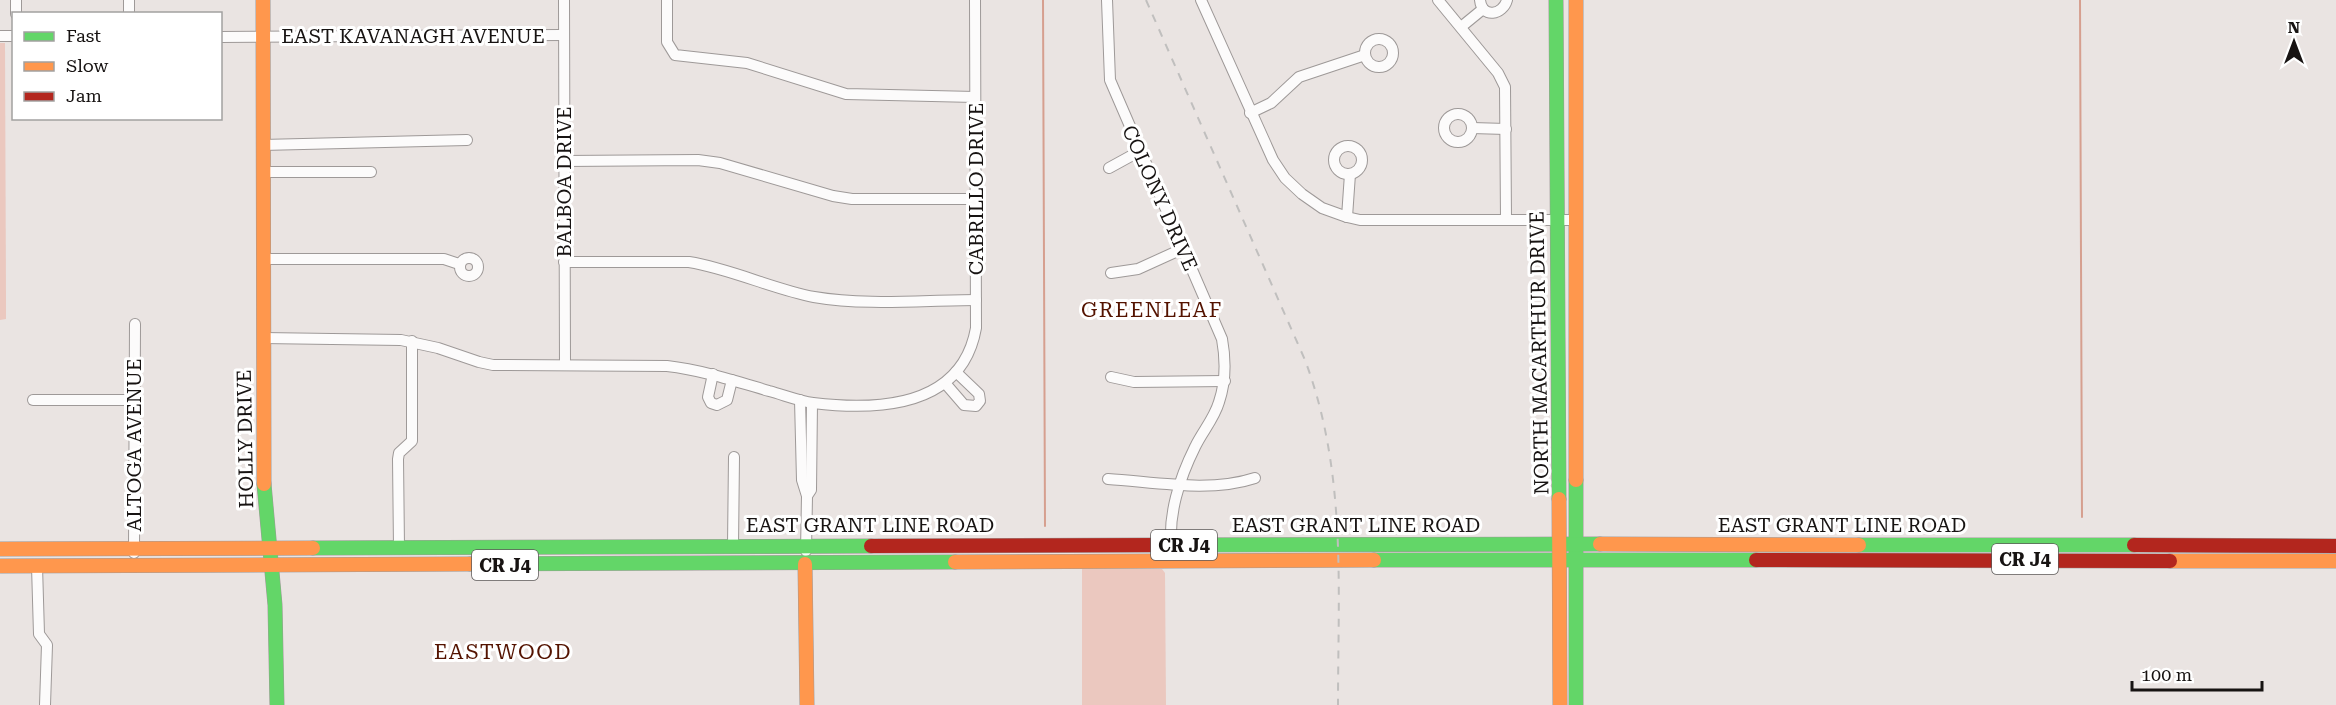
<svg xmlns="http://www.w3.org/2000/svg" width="2336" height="705" viewBox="0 0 2336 705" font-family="'Roboto Serif',serif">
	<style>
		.green { fill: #ebc8bf }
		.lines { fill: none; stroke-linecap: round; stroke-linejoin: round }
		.stream { stroke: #d69f8f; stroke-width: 2 }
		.street-casing { stroke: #9e9998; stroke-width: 12 }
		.fast-casing { stroke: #9e9998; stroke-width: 15 }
		.slow-casing { stroke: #9e9998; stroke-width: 15 }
		.jam-casing { stroke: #9e9998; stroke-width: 15 }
		.street { stroke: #fcfbfb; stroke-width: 10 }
		.fast { stroke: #63d668; stroke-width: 14 }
		.slow { stroke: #ff974d; stroke-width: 14 }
		.jam { stroke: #b3261e; stroke-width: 14 }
		.rail { stroke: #c0bfbe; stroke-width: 2; stroke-dasharray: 8 8; stroke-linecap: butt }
		.labels { text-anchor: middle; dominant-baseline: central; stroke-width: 6; stroke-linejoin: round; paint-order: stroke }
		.shield { fill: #fff; stroke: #5d5a59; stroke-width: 1.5 }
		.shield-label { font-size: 18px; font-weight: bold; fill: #171312 }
		.street-label { font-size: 20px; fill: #171312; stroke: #fff }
		.neighbourhood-label { font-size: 21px; letter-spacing: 1.5px; fill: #541300; stroke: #fff }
	</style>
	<rect width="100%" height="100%" fill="#eae4e2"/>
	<!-- green -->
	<g class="green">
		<path d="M0,43H5L6,298V319L0,320Z"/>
		<path d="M1082,569H1162L1165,573L1166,705H1082Z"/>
	</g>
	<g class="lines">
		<!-- stream -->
		<g class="stream">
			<path d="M1043,0L1045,526"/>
			<path d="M2080,0L2082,517"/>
		</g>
		<!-- street casing -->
		<g class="street-casing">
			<g id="street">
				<path d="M129,0V14"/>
				<path d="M564,0L565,365"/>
				<path d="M667,0V42L675,55L747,63L846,94L975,97"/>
				<path d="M1107,0L1110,80L1222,339C1226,361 1226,381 1219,402C1214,419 1202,432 1195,447C1180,477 1167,516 1172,550"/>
				<path d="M1201,0L1273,160L1285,178L1302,194L1322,208L1347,217L1360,220H1576"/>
				<path d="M1438,0L1498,73L1505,87L1506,219"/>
				<path d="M1480,0C1482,19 1503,15 1507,0"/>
				<path d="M16,14V0"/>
				<path d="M1461,27L1483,9"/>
				<path d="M0,36H14"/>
				<path d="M220,37L564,35"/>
				<circle cx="1379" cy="53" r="14"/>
				<path d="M1250,113L1271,103L1299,77L1365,55"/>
				<circle cx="1458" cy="128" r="14"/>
				<path d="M1472,128L1506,129"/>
				<path d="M262,145L467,140"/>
				<circle cx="1348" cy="160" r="14"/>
				<path d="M564,161L698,160L720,163L833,196L852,199H976"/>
				<path d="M1109,168L1140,151"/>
				<path d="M263,172H371"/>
				<path d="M1347,217L1350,174"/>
				<circle cx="469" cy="267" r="9"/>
				<path d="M263,259H444L459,264"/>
				<path d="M564,262H689C732,269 772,289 814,297C867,306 923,300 976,300"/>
				<path d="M1111,273L1138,269L1182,249"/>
				<path d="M263,338L401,340L438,348L479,362L493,365L667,366C702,370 735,381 769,391C784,395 799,401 813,403C879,411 962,407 976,328L975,0"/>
				<path d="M713,374L708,397L711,403L717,405L727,400L732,380"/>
				<path d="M1111,377L1134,382L1225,381"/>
				<path d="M945,383L964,405L976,406L980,401L979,394L956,372"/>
				<path d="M33,400H134"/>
				<path d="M800,400L802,480L807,496"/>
				<path d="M1108,479C1155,482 1210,493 1255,478"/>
				<path d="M733,545L734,457"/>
				<path d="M399,547L398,459L399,453L412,441V341"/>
				<path d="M806,551L807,496L811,490L812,403"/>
				<path d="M134,553L135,324"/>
				<path d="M37,566L39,634L47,645L45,705"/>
			</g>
		</g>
		<!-- fast casing -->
		<g class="fast-casing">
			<g id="fast">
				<path d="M1556,0L1559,499"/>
				<path d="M1576,480V705"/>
				<path d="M264,484L275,605L277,705"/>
				<path d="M1167,545L1600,544"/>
				<path d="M1859,545H2134"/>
				<path d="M313,548L871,546"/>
				<path d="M1374,560H1756"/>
				<path d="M470,564L955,562"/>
			</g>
		</g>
		<!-- slow casing -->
		<g class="slow-casing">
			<g id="slow">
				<path d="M263,0L264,484"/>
				<path d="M1576,0V480"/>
				<path d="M1559,499L1560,705"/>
				<path d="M1600,544L1859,545"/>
				<path d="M0,549L313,548"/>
				<path d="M2170,561H2336"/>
				<path d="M955,562L1374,560"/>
				<path d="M805,564L807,705"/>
				<path d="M0,566L470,564"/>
			</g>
		</g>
		<!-- jam casing -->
		<g class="jam-casing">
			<g id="jam">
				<path d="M2134,545L2336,546"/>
				<path d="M871,546L1167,545"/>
				<path d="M1756,560L2170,561"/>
			</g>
		</g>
		<!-- street -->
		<use href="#street" class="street"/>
		<!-- fast -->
		<use href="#fast" class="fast"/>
		<!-- slow -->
		<use href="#slow" class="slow"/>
		<!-- jam -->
		<use href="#jam" class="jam"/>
		<!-- rail -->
		<path class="rail" d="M1146,0L1305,360C1347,472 1338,587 1338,705"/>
	</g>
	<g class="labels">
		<!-- shield labels -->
		<g class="shield">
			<rect x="1151" y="530" width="66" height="30" rx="4.5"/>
			<rect x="1992" y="544" width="66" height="30" rx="4.5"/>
			<rect x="472" y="550" width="66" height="30" rx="4.5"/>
		</g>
		<g class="shield-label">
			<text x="1184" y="545">CR J4</text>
			<text x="2025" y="559">CR J4</text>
			<text x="505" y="565">CR J4</text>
		</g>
		<!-- street labels -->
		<g class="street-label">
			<text x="413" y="36">EAST KAVANAGH AVENUE</text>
			<text transform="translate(564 182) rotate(-90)">BALBOA DRIVE</text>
			<text transform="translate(976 189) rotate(-90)">CABRILLO DRIVE</text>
			<text transform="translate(1160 198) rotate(66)">COLONY DRIVE</text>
			<text transform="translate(1539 353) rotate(-91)">NORTH MACARTHUR DRIVE</text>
			<text transform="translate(245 439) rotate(-91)">HOLLY DRIVE</text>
			<text transform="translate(134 445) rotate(-90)">ALTOGA AVENUE</text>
			<text x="870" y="525">EAST GRANT LINE ROAD</text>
			<text x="1356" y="525">EAST GRANT LINE ROAD</text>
			<text x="1842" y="525">EAST GRANT LINE ROAD</text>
		</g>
		<!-- neighbourhood labels -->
		<g class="neighbourhood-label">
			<text x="1152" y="310">GREENLEAF</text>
			<text x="503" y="652">EASTWOOD</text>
		</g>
	</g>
	<!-- legend -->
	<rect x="12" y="12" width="210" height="108" fill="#ffffff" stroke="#a2a1a0" stroke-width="1.5"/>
	<rect x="24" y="32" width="30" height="9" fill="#63d668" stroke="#a2a1a0" stroke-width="1.5"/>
	<text x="66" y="42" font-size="18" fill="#171312">Fast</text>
	<rect x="24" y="62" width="30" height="9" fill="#ff974d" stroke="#a2a1a0" stroke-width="1.5"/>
	<text x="66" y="72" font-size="18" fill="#171312">Slow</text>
	<rect x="24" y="92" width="30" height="9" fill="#b3261e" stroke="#a2a1a0" stroke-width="1.5"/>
	<text x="66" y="102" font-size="18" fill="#171312">Jam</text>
	<!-- north arrow -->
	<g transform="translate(2294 42)" stroke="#ffffff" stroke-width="4.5" paint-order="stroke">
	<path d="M0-4.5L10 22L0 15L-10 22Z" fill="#171312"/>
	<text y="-9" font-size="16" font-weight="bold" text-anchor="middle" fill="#171312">N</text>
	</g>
	<!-- scale -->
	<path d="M2132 681v9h130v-9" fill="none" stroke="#171312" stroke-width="3"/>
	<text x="2141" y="681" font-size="18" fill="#171312" stroke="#ffffff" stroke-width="4.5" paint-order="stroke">100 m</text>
</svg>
